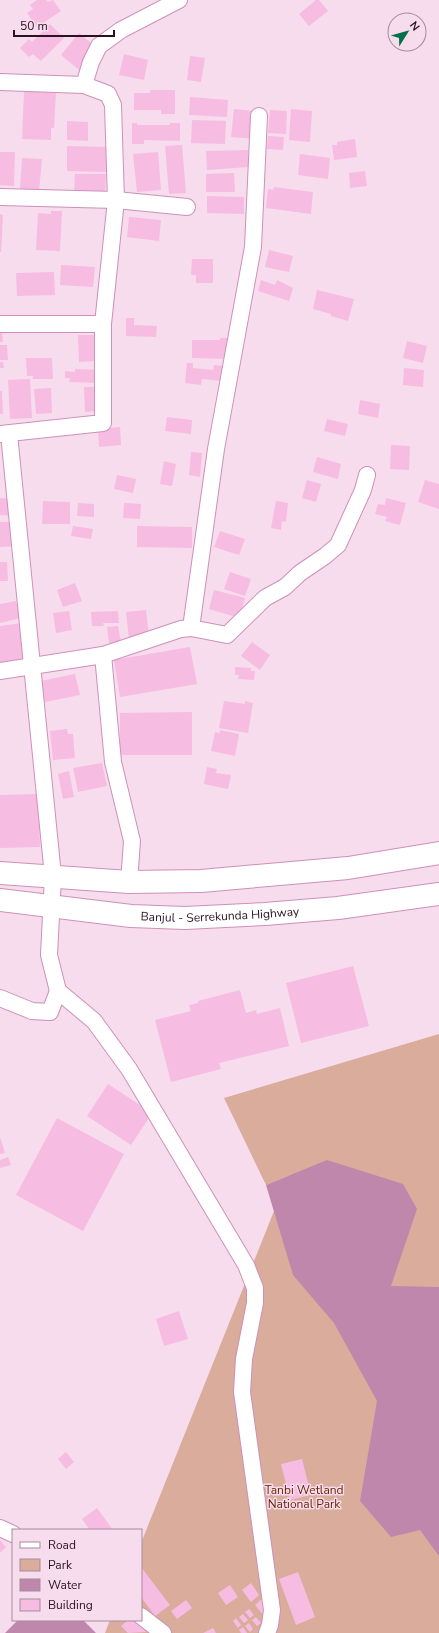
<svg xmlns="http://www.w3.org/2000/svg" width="439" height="1633" viewBox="0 0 439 1633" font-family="'Nunito Sans',sans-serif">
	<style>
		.green { fill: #daac9b }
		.water { fill: #bf87ab }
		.building { fill: #f7bce2 }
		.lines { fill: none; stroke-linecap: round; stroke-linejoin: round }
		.minor-casing { stroke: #ce90b9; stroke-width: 18 }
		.highway-casing { stroke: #ce90b9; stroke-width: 24 }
		.minor { stroke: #fff; stroke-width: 16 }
		.highway { stroke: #fff; stroke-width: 22 }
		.labels { text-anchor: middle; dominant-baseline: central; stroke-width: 3; stroke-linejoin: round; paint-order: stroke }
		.street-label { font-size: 12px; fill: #291222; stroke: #f7dced }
		.park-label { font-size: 12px; fill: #691f00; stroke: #f7dced }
	</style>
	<rect width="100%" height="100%" fill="#f7dced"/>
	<!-- green -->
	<path class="green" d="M439,1034V1633H105L110,1620H141V1543L288,1176L266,1185L224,1098Z"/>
	<!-- water -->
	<g class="water">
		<path d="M327,1160L403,1184L417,1209L391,1286L439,1287V1556L420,1530L391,1537L360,1501L377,1401L334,1323L293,1275L266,1185Z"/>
		<path d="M18,1620H83L96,1633H5Z"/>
	</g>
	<!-- building -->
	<g class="building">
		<path d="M37,0H46L48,2L53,0L61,11L37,27L27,13L33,9L30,5Z"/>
		<path d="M316,0H319L328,11L309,26L299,14Z"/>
		<path d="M50,24L64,38L41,61L33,54L29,57L20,48L29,39L32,42Z"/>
		<path d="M79,33L97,48L79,70L61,55Z"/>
		<path d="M124,54L148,60L144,80L119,75Z"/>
		<path d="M190,56L205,58L201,82L187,80Z"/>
		<path d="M150,90H175V114H161V110H134V93H150Z"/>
		<path d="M24,91L56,93L54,128H51V140L22,139Z"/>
		<path d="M190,97L228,100L227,117L189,115Z"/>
		<path d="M234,109L255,111V139L231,137Z"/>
		<path d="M291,109L312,111L310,142L289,140Z"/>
		<path d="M270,110L287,111L286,134L268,133Z"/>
		<path d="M192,120L226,121L225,144L191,143Z"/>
		<path d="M67,121L88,122V141L67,140Z"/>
		<path d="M132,123H137V125H170V123H180V141L144,140V144H132Z"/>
		<path d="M268,136L284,137L283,150L267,149Z"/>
		<path d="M355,139L357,157L334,160L332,145H337V142Z"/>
		<path d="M182,145L186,193L169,194L165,146Z"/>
		<path d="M67,146L110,147V172L67,171Z"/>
		<path d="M248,150V167L207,170L206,151Z"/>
		<path d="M0,152H15L14,186L0,185Z"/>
		<path d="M158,152L161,190L137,192L133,154Z"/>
		<path d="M300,154L330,158L328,179L298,175Z"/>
		<path d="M22,158L42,159L39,191L20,189Z"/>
		<path d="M365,171L367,186L350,188L349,173Z"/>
		<path d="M234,173L235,192H206V174Z"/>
		<path d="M75,174H106L105,194L74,193Z"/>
		<path d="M274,187L313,192L311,214L266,208L268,189L273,190Z"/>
		<path d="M207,196L244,197V214L207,213Z"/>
		<path d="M51,211H62L60,251L36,250L38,213L51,214Z"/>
		<path d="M0,214L3,215L1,252H0Z"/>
		<path d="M129,217L161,220L159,241L127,237Z"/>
		<path d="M269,250L293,256L289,272L265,267Z"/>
		<path d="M192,259H213V283H196V275H191Z"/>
		<path d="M61,265L95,267L93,287L60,285Z"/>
		<path d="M54,272L55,295L17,296L16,273Z"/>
		<path d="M261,280L275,285L277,280L293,288L289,301L258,291Z"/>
		<path d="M317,290L354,299L348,321L331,316V314L313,309Z"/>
		<path d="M126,318H134V325L157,326L156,337L126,336Z"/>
		<path d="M0,332H2L3,342H0Z"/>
		<path d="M78,335H95L96,361L79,362Z"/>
		<path d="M220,338H231L230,359L192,358V340H220Z"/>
		<path d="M407,341L427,346L423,363L403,358Z"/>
		<path d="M0,345H7L8,360H0Z"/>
		<path d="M26,358H52L53,379H33V376H27Z"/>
		<path d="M0,362H3L4,368H0Z"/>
		<path d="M187,363H193V368L213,370L214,365L224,366L222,381L202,379L201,385L185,383Z"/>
		<path d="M404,368L424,370L423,387L403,385Z"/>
		<path d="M75,369L101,370L100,383L69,382L70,378H65V371L75,372Z"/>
		<path d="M30,379L32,418L10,419L8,380Z"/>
		<path d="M84,387H99L100,411L85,412Z"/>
		<path d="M51,388L52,413L36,414L34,389Z"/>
		<path d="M0,391H2L3,414H0Z"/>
		<path d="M360,400L380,404L378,418L358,414Z"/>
		<path d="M167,417L192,420L191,434L165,431Z"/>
		<path d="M327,419L348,424L345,436L324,431Z"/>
		<path d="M120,427L121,445L99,447L98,429Z"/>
		<path d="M391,445L410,446L409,470L390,469Z"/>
		<path d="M191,452L202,453L200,477L189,475Z"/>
		<path d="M317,457L341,464L338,479L313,472Z"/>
		<path d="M164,461L176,464L172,486L160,484Z"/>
		<path d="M117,475L136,479L133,493L114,489Z"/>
		<path d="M307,480L321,484L316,502L302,498Z"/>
		<path d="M425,480L439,484V509L418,502Z"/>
		<path d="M0,498L14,499V516L0,515Z"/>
		<path d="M386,498L406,503L400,525L385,521L387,517L375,514L378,504L385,505Z"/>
		<path d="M43,501L70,502V524H42Z"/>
		<path d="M276,501L288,503L286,522L282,521L281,530L271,528Z"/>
		<path d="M78,503L94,504V517L77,516Z"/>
		<path d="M124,503L141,504L140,519L123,518Z"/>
		<path d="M0,522H17L18,546L0,547Z"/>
		<path d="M73,526L93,529L91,539L71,536Z"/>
		<path d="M137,526L192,527V548L137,547Z"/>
		<path d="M220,531L245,539L239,555L214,547Z"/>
		<path d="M0,562H7L8,581H0Z"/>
		<path d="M230,572L251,579L245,596L224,589Z"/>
		<path d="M75,583L82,601L63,607L57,590Z"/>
		<path d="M214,590L245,598L239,618L209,609Z"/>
		<path d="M16,601V604L22,603L25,617L0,623V604Z"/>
		<path d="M146,610L149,636L129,639L126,612Z"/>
		<path d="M69,611L72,630L56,633L53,613Z"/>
		<path d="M118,611L119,623H103L104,626H92L91,612Z"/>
		<path d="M22,623L29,658L0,663V626Z"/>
		<path d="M118,626L121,642L109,643L107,627Z"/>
		<path d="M252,642L270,655L260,670L241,656Z"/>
		<path d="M190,647L197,684L120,697L114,660Z"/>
		<path d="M235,667L251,668V671H255L254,680L238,679L239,675H235Z"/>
		<path d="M75,674L80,695L45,702L41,681Z"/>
		<path d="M224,701L245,704V701L253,703L248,733L219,728Z"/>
		<path d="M192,712V755H120V713Z"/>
		<path d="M67,729L68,734H73L75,758L53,760L50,731Z"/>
		<path d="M220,730L239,734L235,756L211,751L215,732L220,733Z"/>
		<path d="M102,763L107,786L78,792L73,768Z"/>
		<path d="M207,767L217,769L216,773L231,775L228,789L204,784Z"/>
		<path d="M69,771L74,797L63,799L58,774Z"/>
		<path d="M38,794L40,847L0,848V795Z"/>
		<path d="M353,966L369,1026L301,1043L286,983Z"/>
		<path d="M240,990L246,1013L256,1010L257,1014L280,1008L289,1046L219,1063L221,1069L171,1082L155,1020L191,1011L189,1005L198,1003V1001Z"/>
		<path d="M108,1084L152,1113L131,1145L87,1116Z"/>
		<path d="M57,1118L124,1154L83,1231L16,1195Z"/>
		<path d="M0,1137L5,1153L0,1154Z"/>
		<path d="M8,1157L11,1165L0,1168V1160Z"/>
		<path d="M179,1311L188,1339L164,1346L156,1319Z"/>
		<path d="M66,1452L74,1462L66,1469L58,1459Z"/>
		<path d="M302,1459L311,1495L290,1500L281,1464Z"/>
		<path d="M97,1508L113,1530H90L82,1519Z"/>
		<path d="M0,1540L6,1547L0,1553Z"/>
		<path d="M141,1567L170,1605L155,1616L141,1597Z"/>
		<path d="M298,1572L315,1617L296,1625L279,1579Z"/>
		<path d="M251,1583L259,1595L251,1602L242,1590Z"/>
		<path d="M230,1585L238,1597L226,1605L218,1593Z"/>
		<path d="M263,1598L265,1617L255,1605Z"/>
		<path d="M186,1600L192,1608L177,1619L171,1611Z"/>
		<path d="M249,1609L254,1615L250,1618L245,1612Z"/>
		<path d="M243,1614L248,1620L244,1623L239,1617Z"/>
		<path d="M256,1617L261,1623L257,1626L252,1620Z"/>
		<path d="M236,1618L241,1625L238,1628L233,1621Z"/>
		<path d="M128,1620H135L146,1632L128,1633L121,1626Z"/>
		<path d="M249,1623L253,1629L250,1632L245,1626Z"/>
		<path d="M243,1627L247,1633H241L239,1630Z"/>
		<path d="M213,1628L216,1633H203Z"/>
	</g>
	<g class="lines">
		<!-- minor casing -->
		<g class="minor-casing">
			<g id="minor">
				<path d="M0,82L84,85L108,94L113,105L116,200L103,324V423L0,434"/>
				<path d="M84,85L91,62L99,46L121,30L179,0"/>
				<path d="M0,197L116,200L187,207"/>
				<path d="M0,324H103"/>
				<path d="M9,434L53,876L49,955L58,991L94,1021L129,1069L246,1265L255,1288V1303L244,1359L242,1392L272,1610L270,1625L267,1633"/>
				<path d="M191,628L227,635L265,598L285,587L300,573L325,556L338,545L363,490L367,475"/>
				<path d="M103,655L113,762L132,841L129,882"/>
				<path d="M0,671L103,655L181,629L191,628L216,449L253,247L259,116"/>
				<path d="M0,998L32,1011L50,1012L58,991"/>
				<path d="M0,1528L13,1534"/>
				<path d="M141,1616L163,1633"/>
			</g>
		</g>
		<!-- highway casing -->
		<g class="highway-casing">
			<g id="highway">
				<path d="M0,873L129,882L201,881L348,868L439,853"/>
				<path id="s1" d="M0,900L131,916L185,918L265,914L338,908L439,894"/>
			</g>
		</g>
		<!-- minor -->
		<use href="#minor" class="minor"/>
		<!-- highway -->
		<use href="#highway" class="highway"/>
	</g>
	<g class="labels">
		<!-- street labels -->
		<g class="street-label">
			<text stroke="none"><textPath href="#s1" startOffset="221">Banjul - Serrekunda Highway</textPath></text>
		</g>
		<!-- park labels -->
		<g class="park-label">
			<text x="304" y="1490">Tanbi Wetland<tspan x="304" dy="14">National Park</tspan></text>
		</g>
	</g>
	<!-- legend -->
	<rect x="12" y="1529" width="130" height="92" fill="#f7dced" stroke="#a58b9c"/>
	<rect x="20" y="1542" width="20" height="6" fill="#ffffff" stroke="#a58b9c"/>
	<text x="48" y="1549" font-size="12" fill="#291222">Road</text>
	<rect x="20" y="1559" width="20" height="12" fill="#daac9b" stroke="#a58b9c"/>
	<text x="48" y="1569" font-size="12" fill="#291222">Park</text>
	<rect x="20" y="1579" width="20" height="12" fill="#bf87ab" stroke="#a58b9c"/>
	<text x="48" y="1589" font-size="12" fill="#291222">Water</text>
	<rect x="20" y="1599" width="20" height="12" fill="#f7bce2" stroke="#a58b9c"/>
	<text x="48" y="1609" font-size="12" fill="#291222">Building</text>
	<!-- north arrow -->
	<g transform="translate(407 32) rotate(53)"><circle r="19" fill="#f7dced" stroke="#a58b9c"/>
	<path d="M0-3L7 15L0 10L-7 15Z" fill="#02714a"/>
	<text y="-6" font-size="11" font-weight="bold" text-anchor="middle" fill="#291222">N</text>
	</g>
	<!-- scale -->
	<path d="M14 30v6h100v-6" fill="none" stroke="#291222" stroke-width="2"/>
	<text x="20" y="30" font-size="12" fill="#291222" stroke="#f7dced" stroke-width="3" paint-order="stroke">50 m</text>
</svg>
